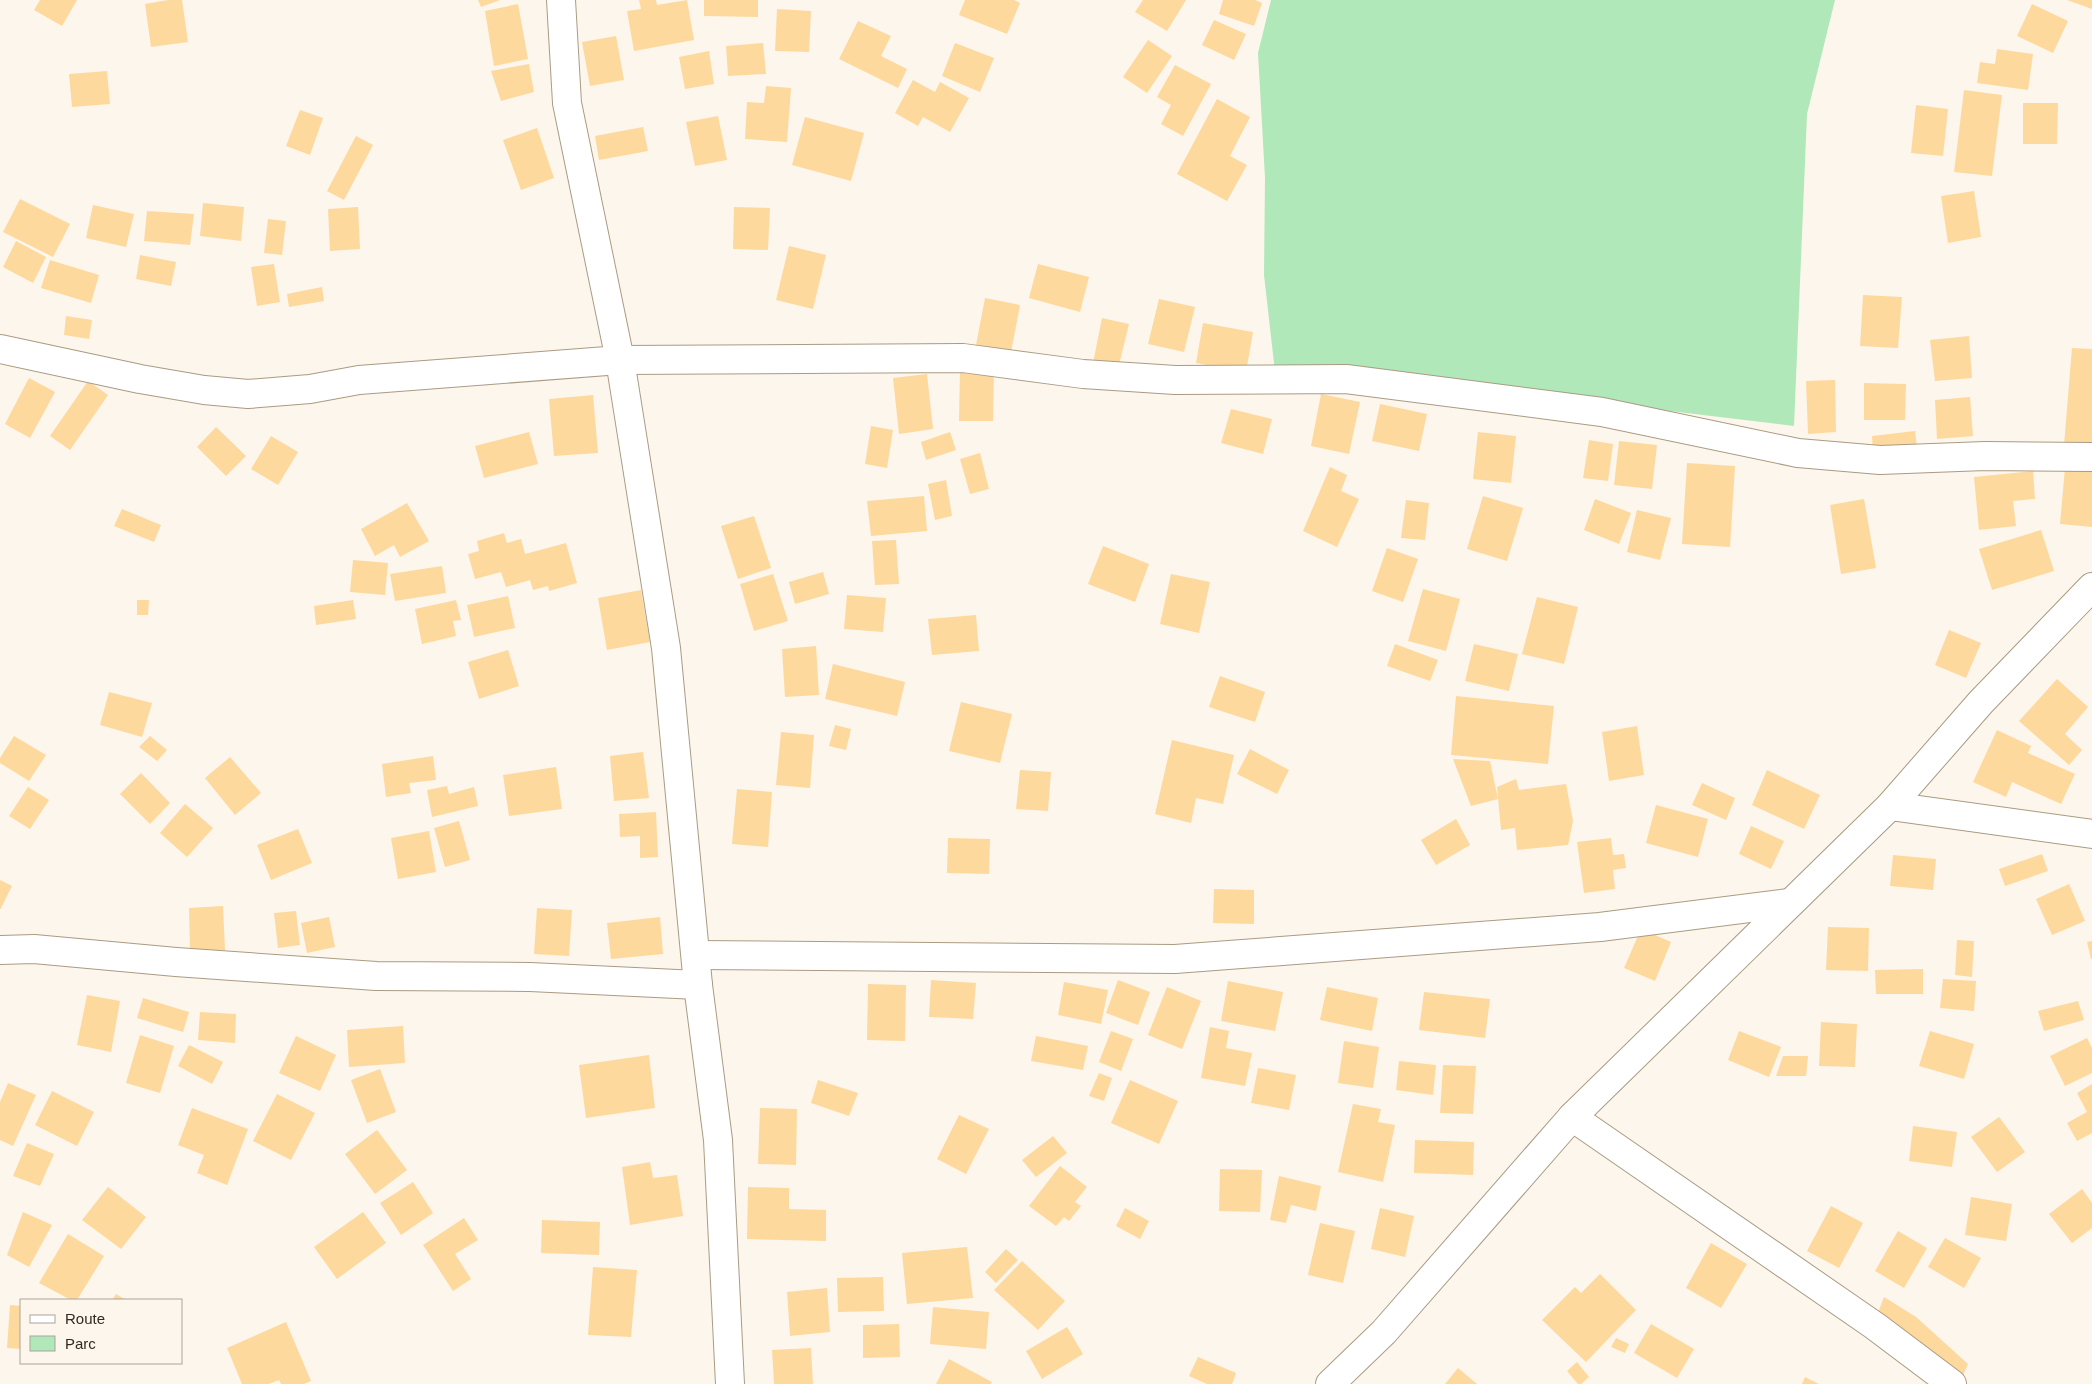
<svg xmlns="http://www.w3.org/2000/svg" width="2092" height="1384" viewBox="0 0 2092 1384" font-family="Helvetica,sans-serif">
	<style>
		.green { fill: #b0e8ba }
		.building { fill: #fed99e }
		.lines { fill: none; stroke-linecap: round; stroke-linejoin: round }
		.minor-casing { stroke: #aa9b83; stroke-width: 30 }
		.minor { stroke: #fff; stroke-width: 28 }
	</style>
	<rect width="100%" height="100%" fill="#fdf6ec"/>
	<!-- green -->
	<path class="green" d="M1271,0H1835L1807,114L1794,426L1344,372H1275L1264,275L1265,178L1258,53Z"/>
	<!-- building -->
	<g class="building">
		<path d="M40,0H77L62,26L34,10Z"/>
		<path d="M168,0H182L188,42L151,47L145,4Z"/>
		<path d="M478,0H500L481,7Z"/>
		<path d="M639,0H656L657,5L687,0L694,40L634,51L627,11L641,9Z"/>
		<path d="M704,0H758V17L704,16Z"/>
		<path d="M965,0H1014L1020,3L1007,34L959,15Z"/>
		<path d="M1143,0H1186L1167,31L1135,12Z"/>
		<path d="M1223,0H1255L1262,3L1254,26L1219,14Z"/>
		<path d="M2067,0H2092V9Z"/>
		<path d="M518,4L528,59L494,66L485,11Z"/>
		<path d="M2032,4L2068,21L2053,53L2017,36Z"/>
		<path d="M777,9L811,11L809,52L775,51Z"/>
		<path d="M1214,20L1246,34L1234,60L1202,45Z"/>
		<path d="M858,21L891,36L881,56L907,69L898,88L839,59Z"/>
		<path d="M616,36L624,80L590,86L582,42Z"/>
		<path d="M1148,40L1172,56L1147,93L1123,77Z"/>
		<path d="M763,43L766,74L728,76L726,46Z"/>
		<path d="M955,43L994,58L980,92L942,76Z"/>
		<path d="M1997,49L2033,54L2028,90L1977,83L1980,62L1995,64Z"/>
		<path d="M709,51L714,84L685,89L679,57Z"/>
		<path d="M529,64L534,92L501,101L491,71Z"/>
		<path d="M1175,65L1211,84L1183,136L1161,124L1171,105L1157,97Z"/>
		<path d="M107,71L110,104L72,107L69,74Z"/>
		<path d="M913,80L935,92L940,82L969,98L950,132L923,117L918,126L895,113Z"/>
		<path d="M766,86L791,88L787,142L745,139L747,102L764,103Z"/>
		<path d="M1964,90L2002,95L1992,176L1954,172Z"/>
		<path d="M1217,99L1250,117L1230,156L1247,165L1227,201L1177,174Z"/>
		<path d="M2023,103H2058L2057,144H2023Z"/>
		<path d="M1916,105L1948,109L1943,156L1911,153Z"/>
		<path d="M300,110L323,118L310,155L286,146Z"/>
		<path d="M718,116L727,160L695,166L686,122Z"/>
		<path d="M805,117L864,133L851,181L792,165Z"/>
		<path d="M643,127L648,151L599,160L595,136Z"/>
		<path d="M537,128L554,178L521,190L503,140Z"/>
		<path d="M356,136L373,145L344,200L327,191Z"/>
		<path d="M1974,191L1981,237L1948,243L1941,196Z"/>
		<path d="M20,199L70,224L53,257L3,232Z"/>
		<path d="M203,203L244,207L241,241L200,236Z"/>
		<path d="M93,205L134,214L126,247L86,238Z"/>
		<path d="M358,207L360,249L330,251L328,209Z"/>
		<path d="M734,207L770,208L768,250L733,249Z"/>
		<path d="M147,211L194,214L190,245L144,241Z"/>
		<path d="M268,219L286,221L282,255L264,253Z"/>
		<path d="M16,241L46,257L33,283L3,267Z"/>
		<path d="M789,246L826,255L813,309L776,300Z"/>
		<path d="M140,255L176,262L171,286L136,279Z"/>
		<path d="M50,260L99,275L91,303L41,288Z"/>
		<path d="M274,264L280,302L257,306L251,267Z"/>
		<path d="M1038,264L1089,277L1080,312L1029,298Z"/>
		<path d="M322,287L324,301L289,307L287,294Z"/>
		<path d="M1863,295L1902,297L1898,348L1860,346Z"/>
		<path d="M985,298L1020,305L1011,352L976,345Z"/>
		<path d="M1159,299L1195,307L1184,352L1148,344Z"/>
		<path d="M66,316L92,320L89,339L64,335Z"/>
		<path d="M1102,318L1129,324L1118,369L1093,363Z"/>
		<path d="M1203,323L1253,332L1246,372L1196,363Z"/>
		<path d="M1969,336L1972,378L1935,381L1930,340Z"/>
		<path d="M2072,348L2092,349V447L2064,445Z"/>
		<path d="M960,371H994L993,421H959Z"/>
		<path d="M927,374L933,429L899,434L893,378Z"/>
		<path d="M29,378L55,392L30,438L5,424Z"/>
		<path d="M1835,380L1836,432L1808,434L1806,381Z"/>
		<path d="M88,381L108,395L70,450L50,436Z"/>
		<path d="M1864,383L1906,384L1905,420H1864Z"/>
		<path d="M1321,394L1360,402L1349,454L1311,446Z"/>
		<path d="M593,395L598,453L554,456L549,399Z"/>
		<path d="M1970,397L1973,436L1937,439L1935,400Z"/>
		<path d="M1380,404L1427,414L1419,451L1372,441Z"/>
		<path d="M1231,409L1272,419L1263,454L1221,443Z"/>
		<path d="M871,426L893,430L887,468L865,464Z"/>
		<path d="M216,427L246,456L226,476L197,447Z"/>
		<path d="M1915,431L1917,448L1873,452L1872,436Z"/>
		<path d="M529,432L538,464L484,478L475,446Z"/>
		<path d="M950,432L956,450L926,460L921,442Z"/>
		<path d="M1478,432L1516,436L1511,483L1473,479Z"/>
		<path d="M271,436L298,452L278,485L251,469Z"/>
		<path d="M1589,440L1613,444L1608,481L1583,478Z"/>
		<path d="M1619,441L1657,445L1652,489L1614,485Z"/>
		<path d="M980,453L989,489L970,494L960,459Z"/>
		<path d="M1687,463L1735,466L1730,547L1682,544Z"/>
		<path d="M1330,467L1347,475L1341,491L1359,499L1337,547L1303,531Z"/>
		<path d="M2065,468L2092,470V527L2060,524Z"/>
		<path d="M2033,471L2035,499L2013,501L2016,526L1979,530L1974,477Z"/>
		<path d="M946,480L952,516L935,520L928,484Z"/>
		<path d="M924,496L927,531L871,536L867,501Z"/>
		<path d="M1483,496L1523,508L1507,561L1467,549Z"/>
		<path d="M1595,499L1631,513L1619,544L1584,530Z"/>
		<path d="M1864,499L1876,568L1841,574L1830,505Z"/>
		<path d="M1406,500L1429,503L1425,540L1401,538Z"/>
		<path d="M407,503L429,541L400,557L394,545L375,556L361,529Z"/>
		<path d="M122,509L161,525L154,542L114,526Z"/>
		<path d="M1637,510L1671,518L1660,560L1627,552Z"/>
		<path d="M754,516L771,568L738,579L721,526Z"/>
		<path d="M2041,530L2054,571L1992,590L1979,549Z"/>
		<path d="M504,533L507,543L521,539L525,554L566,543L577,583L549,591L548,586L533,590L530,580L506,587L501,572L475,579L468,554L479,551L477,541Z"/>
		<path d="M896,540L899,584L875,585L872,541Z"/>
		<path d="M1103,546L1149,564L1135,602L1088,584Z"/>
		<path d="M1387,548L1418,559L1403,602L1372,591Z"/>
		<path d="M353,560L388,563L385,595L350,592Z"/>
		<path d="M442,566L446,593L395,601L390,574Z"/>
		<path d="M823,572L829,594L795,604L789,582Z"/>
		<path d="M773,574L788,621L754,631L740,584Z"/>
		<path d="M1171,574L1210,582L1199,633L1160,624Z"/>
		<path d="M1423,589L1460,599L1446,651L1408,641Z"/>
		<path d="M641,590L650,642L607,650L598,598Z"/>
		<path d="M847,595L886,598L883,632L844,629Z"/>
		<path d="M508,596L515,628L474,637L467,605Z"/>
		<path d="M1537,597L1578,607L1564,664L1522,654Z"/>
		<path d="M137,600H149L148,615H137Z"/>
		<path d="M353,600L356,619L316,625L314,606Z"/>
		<path d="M456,600L461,620L453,621L456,636L422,644L415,609Z"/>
		<path d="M976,615L979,651L932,655L928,619Z"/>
		<path d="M1949,630L1981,643L1966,678L1935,665Z"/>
		<path d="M1395,644L1438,660L1430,681L1387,666Z"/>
		<path d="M1474,644L1518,654L1509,691L1465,681Z"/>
		<path d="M816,646L819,695L785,697L782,649Z"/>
		<path d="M508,650L519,686L479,699L468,662Z"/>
		<path d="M833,664L905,682L897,716L825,699Z"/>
		<path d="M1220,676L1265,692L1255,722L1209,707Z"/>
		<path d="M2057,679L2088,707L2065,734L2082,750L2069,765L2019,721Z"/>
		<path d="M109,692L152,703L142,737L100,725Z"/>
		<path d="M1456,696L1554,706L1548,764L1451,755Z"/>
		<path d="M961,702L1012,714L1000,763L949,751Z"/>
		<path d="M835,725L851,729L846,750L829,746Z"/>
		<path d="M1637,726L1644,775L1609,781L1602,732Z"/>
		<path d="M1997,730L2031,746L2028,753L2075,774L2061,804L2012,782L2006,797L1973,782Z"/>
		<path d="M781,732L814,735L810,788L776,785Z"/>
		<path d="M14,736L46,755L29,781L0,763V758Z"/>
		<path d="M150,736L167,750L157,761L139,747Z"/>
		<path d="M1172,740L1234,755L1223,804L1196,798L1191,823L1155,814Z"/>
		<path d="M1250,749L1289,770L1277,794L1237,774Z"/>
		<path d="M643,752L649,798L614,801L610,756Z"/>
		<path d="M433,756L436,780L409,783L411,793L386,797L382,764Z"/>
		<path d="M230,757L261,793L235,815L205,778Z"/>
		<path d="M1453,759L1490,761L1498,799L1471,806Z"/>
		<path d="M556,767L562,809L509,816L503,775Z"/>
		<path d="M1020,770L1051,772L1048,811L1016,809Z"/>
		<path d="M1767,770L1820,795L1804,829L1752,805Z"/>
		<path d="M141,773L170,803L150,824L120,794Z"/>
		<path d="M1516,779L1519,790L1566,784L1573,821L1568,845L1517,850L1515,828L1501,830L1497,787Z"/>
		<path d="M1702,783L1735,798L1726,820L1692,805Z"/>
		<path d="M447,786L449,794L474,787L478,806L432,817L427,790Z"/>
		<path d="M28,787L49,800L30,829L9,816Z"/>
		<path d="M737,789L772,792L768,847L732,844Z"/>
		<path d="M185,804L213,828L187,857L160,833Z"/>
		<path d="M1656,805L1708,819L1698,857L1646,843Z"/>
		<path d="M656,812L658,857L640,858V836L620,837L619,814Z"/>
		<path d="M1456,819L1470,845L1436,865L1421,840Z"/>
		<path d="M459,821L470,860L445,867L434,828Z"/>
		<path d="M1751,826L1784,841L1771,869L1739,854Z"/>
		<path d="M298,829L312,863L271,880L257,845Z"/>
		<path d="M429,831L436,872L398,879L391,838Z"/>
		<path d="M948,838L990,839L989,874L947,873Z"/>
		<path d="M1611,838L1613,855L1624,854L1626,868L1613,870L1615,889L1584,893L1577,842Z"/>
		<path d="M2042,854L2048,871L2005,886L1999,869Z"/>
		<path d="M1893,855L1936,859L1933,890L1890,886Z"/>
		<path d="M0,880L12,886L0,910Z"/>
		<path d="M2069,884L2085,921L2052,935L2036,899Z"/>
		<path d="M1214,889L1254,890V924L1213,923Z"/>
		<path d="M223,906L225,950L190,952L189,908Z"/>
		<path d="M537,908L572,910L569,956L534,954Z"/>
		<path d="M296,911L300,945L278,948L274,913Z"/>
		<path d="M329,917L335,947L307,953L301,923Z"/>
		<path d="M660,917L663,954L611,959L607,923Z"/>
		<path d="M1828,927L1869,928L1868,971L1826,970Z"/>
		<path d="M1641,929L1671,942L1655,981L1624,968Z"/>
		<path d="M1957,940L1974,941L1972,977L1955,975Z"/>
		<path d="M2092,941V959H2091L2087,942Z"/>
		<path d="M1923,969V994H1876L1875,970Z"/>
		<path d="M1943,979L1976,981L1974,1011L1940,1008Z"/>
		<path d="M931,980L976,983L973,1019L929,1017Z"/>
		<path d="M1118,980L1150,992L1138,1025L1106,1013Z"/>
		<path d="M1228,981L1283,992L1275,1031L1221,1021Z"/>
		<path d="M1064,982L1108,990L1101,1024L1058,1015Z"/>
		<path d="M868,984L906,985L905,1041L867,1040Z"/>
		<path d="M1167,987L1201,1001L1182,1049L1148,1035Z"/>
		<path d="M1327,987L1378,998L1372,1031L1320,1020Z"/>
		<path d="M1424,992L1490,999L1485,1038L1419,1030Z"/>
		<path d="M87,995L120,1001L111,1052L77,1045Z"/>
		<path d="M143,998L189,1012L183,1032L137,1018Z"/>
		<path d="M2078,1001L2084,1020L2044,1031L2038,1011Z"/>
		<path d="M200,1012L236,1014L235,1043L198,1040Z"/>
		<path d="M1821,1022L1857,1024L1855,1067L1819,1066Z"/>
		<path d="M403,1026L405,1063L349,1067L347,1030Z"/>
		<path d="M1210,1027L1229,1031L1226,1048L1252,1053L1245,1086L1201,1078Z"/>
		<path d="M1111,1031L1133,1039L1121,1071L1099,1062Z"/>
		<path d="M1739,1031L1781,1047L1769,1077L1728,1060Z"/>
		<path d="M1930,1031L1974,1044L1964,1079L1919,1066Z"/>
		<path d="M140,1035L174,1046L160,1093L126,1083Z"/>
		<path d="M296,1036L336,1055L320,1091L279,1073Z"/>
		<path d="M1036,1036L1088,1046L1083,1070L1031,1061Z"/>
		<path d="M2087,1038L2092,1048V1073L2065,1086L2050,1056Z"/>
		<path d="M1344,1041L1379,1047L1373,1088L1338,1083Z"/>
		<path d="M189,1045L223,1062L212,1084L178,1066Z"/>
		<path d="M649,1055L655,1108L586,1118L579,1065Z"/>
		<path d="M1783,1056H1808L1806,1076H1776Z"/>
		<path d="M1399,1061L1436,1065L1433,1095L1396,1090Z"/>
		<path d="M1443,1065L1476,1066L1473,1114L1440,1113Z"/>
		<path d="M1258,1068L1296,1075L1289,1110L1251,1103Z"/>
		<path d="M380,1069L396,1112L367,1123L351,1080Z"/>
		<path d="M1099,1073L1112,1078L1104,1101L1089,1096Z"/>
		<path d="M818,1080L858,1093L849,1116L811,1103Z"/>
		<path d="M1130,1080L1178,1101L1159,1144L1111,1123Z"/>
		<path d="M8,1083L36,1095L13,1146L0,1140V1102Z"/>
		<path d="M2092,1084V1133L2077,1141L2067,1123L2087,1112L2077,1093Z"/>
		<path d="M52,1091L94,1112L77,1146L35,1125Z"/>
		<path d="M277,1094L315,1113L291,1160L253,1141Z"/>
		<path d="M1353,1104L1381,1109L1378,1122L1395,1125L1383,1182L1338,1172Z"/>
		<path d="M192,1108L248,1129L227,1185L197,1173L204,1155L178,1145Z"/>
		<path d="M760,1108L797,1109L796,1165L758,1164Z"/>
		<path d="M959,1115L989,1129L966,1174L937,1159Z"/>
		<path d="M1999,1117L2025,1152L1997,1172L1971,1137Z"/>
		<path d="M1913,1126L1957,1132L1952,1167L1909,1161Z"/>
		<path d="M377,1130L407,1170L375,1194L345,1154Z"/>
		<path d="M1053,1136L1067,1153L1036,1177L1022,1160Z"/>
		<path d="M1415,1140L1474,1142L1473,1175L1414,1173Z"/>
		<path d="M27,1143L54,1154L40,1186L13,1176Z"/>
		<path d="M650,1162L653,1178L677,1175L683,1216L630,1225L622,1167Z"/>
		<path d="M1060,1166L1087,1187L1075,1202L1081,1206L1069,1221L1064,1217L1056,1226L1029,1206Z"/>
		<path d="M1220,1169L1262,1170L1260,1212L1219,1211Z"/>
		<path d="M1279,1176L1321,1186L1316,1211L1291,1205L1286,1223L1270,1220Z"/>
		<path d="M413,1182L433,1213L401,1235L380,1203Z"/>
		<path d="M108,1187L146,1217L121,1249L82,1220Z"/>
		<path d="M748,1187L789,1188V1209L826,1210V1241L747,1239Z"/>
		<path d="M2082,1189L2092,1203V1228L2072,1243L2049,1214Z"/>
		<path d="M1971,1197L2012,1204L2006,1241L1965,1235Z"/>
		<path d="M1831,1206L1863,1223L1839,1268L1807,1251Z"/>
		<path d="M1125,1208L1149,1221L1140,1239L1116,1226Z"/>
		<path d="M1380,1208L1414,1216L1405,1257L1371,1249Z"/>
		<path d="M23,1212L52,1225L29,1267L7,1255Z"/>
		<path d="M363,1212L386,1243L337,1279L314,1247Z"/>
		<path d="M464,1218L478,1240L455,1254L471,1279L453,1291L423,1245Z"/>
		<path d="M542,1220L600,1222L599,1255L541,1253Z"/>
		<path d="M1320,1223L1355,1231L1343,1283L1308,1275Z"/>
		<path d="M1898,1231L1927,1248L1904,1288L1875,1271Z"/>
		<path d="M68,1234L104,1256L77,1300H71L39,1283Z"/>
		<path d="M1945,1238L1981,1258L1964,1288L1928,1267Z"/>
		<path d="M1711,1243L1747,1264L1721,1308L1686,1288Z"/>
		<path d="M967,1247L973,1298L907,1304L902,1253Z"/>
		<path d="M1006,1249L1018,1260L996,1283L985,1272Z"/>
		<path d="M1022,1261L1065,1301L1038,1330L994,1290Z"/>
		<path d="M593,1267L637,1270L631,1337L588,1335Z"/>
		<path d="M1600,1274L1636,1310L1586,1362L1542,1320L1575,1287L1581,1293Z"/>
		<path d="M883,1277L884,1311L838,1312L837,1278Z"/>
		<path d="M827,1288L830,1332L790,1336L787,1292Z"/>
		<path d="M116,1294L126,1300H112Z"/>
		<path d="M1884,1297L1916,1317L1968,1364L1960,1382L1876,1318Z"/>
		<path d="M10,1305L21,1306V1349L7,1348Z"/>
		<path d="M933,1307L989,1312L986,1349L930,1344Z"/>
		<path d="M286,1322L311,1381L304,1384H281L279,1380L269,1384H242L227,1348Z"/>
		<path d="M899,1324L900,1357L863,1358V1325Z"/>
		<path d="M1651,1324L1694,1349L1677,1378L1634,1353Z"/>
		<path d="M1067,1327L1083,1354L1042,1379L1026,1351Z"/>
		<path d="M1616,1338L1629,1344L1625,1353L1611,1347Z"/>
		<path d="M811,1348L813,1384H774L772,1350Z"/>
		<path d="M1198,1357L1236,1373L1232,1384H1207L1189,1376Z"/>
		<path d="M949,1359L992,1382L991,1384H936Z"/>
		<path d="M1577,1362L1589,1377L1581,1384H1578L1567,1371Z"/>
		<path d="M1458,1368L1477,1384H1445Z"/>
		<path d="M1805,1377L1819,1384H1802Z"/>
	</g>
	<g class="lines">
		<!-- minor casing -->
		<g class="minor-casing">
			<g id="minor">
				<path d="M561,0L567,103L620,360L666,648L698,985L718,1140L730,1384"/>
				<path d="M0,349L140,379L204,390L248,394L310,389L359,380L620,360L963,358L1083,374L1175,380L1346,379L1602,412L1798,453L1880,460L1985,456L2092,457"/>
				<path d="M1890,806L2092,834"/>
				<path d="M0,950L34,949L176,962L376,976L530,977L698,985"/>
				<path d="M696,955L1175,959L1600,927L1789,903"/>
				<path d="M1572,1117L1875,1326L1952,1384"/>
				<path d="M1330,1384L1384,1332L1572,1117L1890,806L1981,702L2092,587"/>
			</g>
		</g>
		<!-- minor -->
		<use href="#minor" class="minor"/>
	</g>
	<!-- legend -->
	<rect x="20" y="1299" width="162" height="65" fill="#fdf6ec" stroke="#aba49a"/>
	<rect x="30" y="1315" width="25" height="8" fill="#ffffff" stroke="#aba49a"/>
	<text x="65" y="1324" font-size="15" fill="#302a20">Route</text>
	<rect x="30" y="1336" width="25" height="15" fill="#b0e8ba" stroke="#aba49a"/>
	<text x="65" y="1349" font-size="15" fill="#302a20">Parc</text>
</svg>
